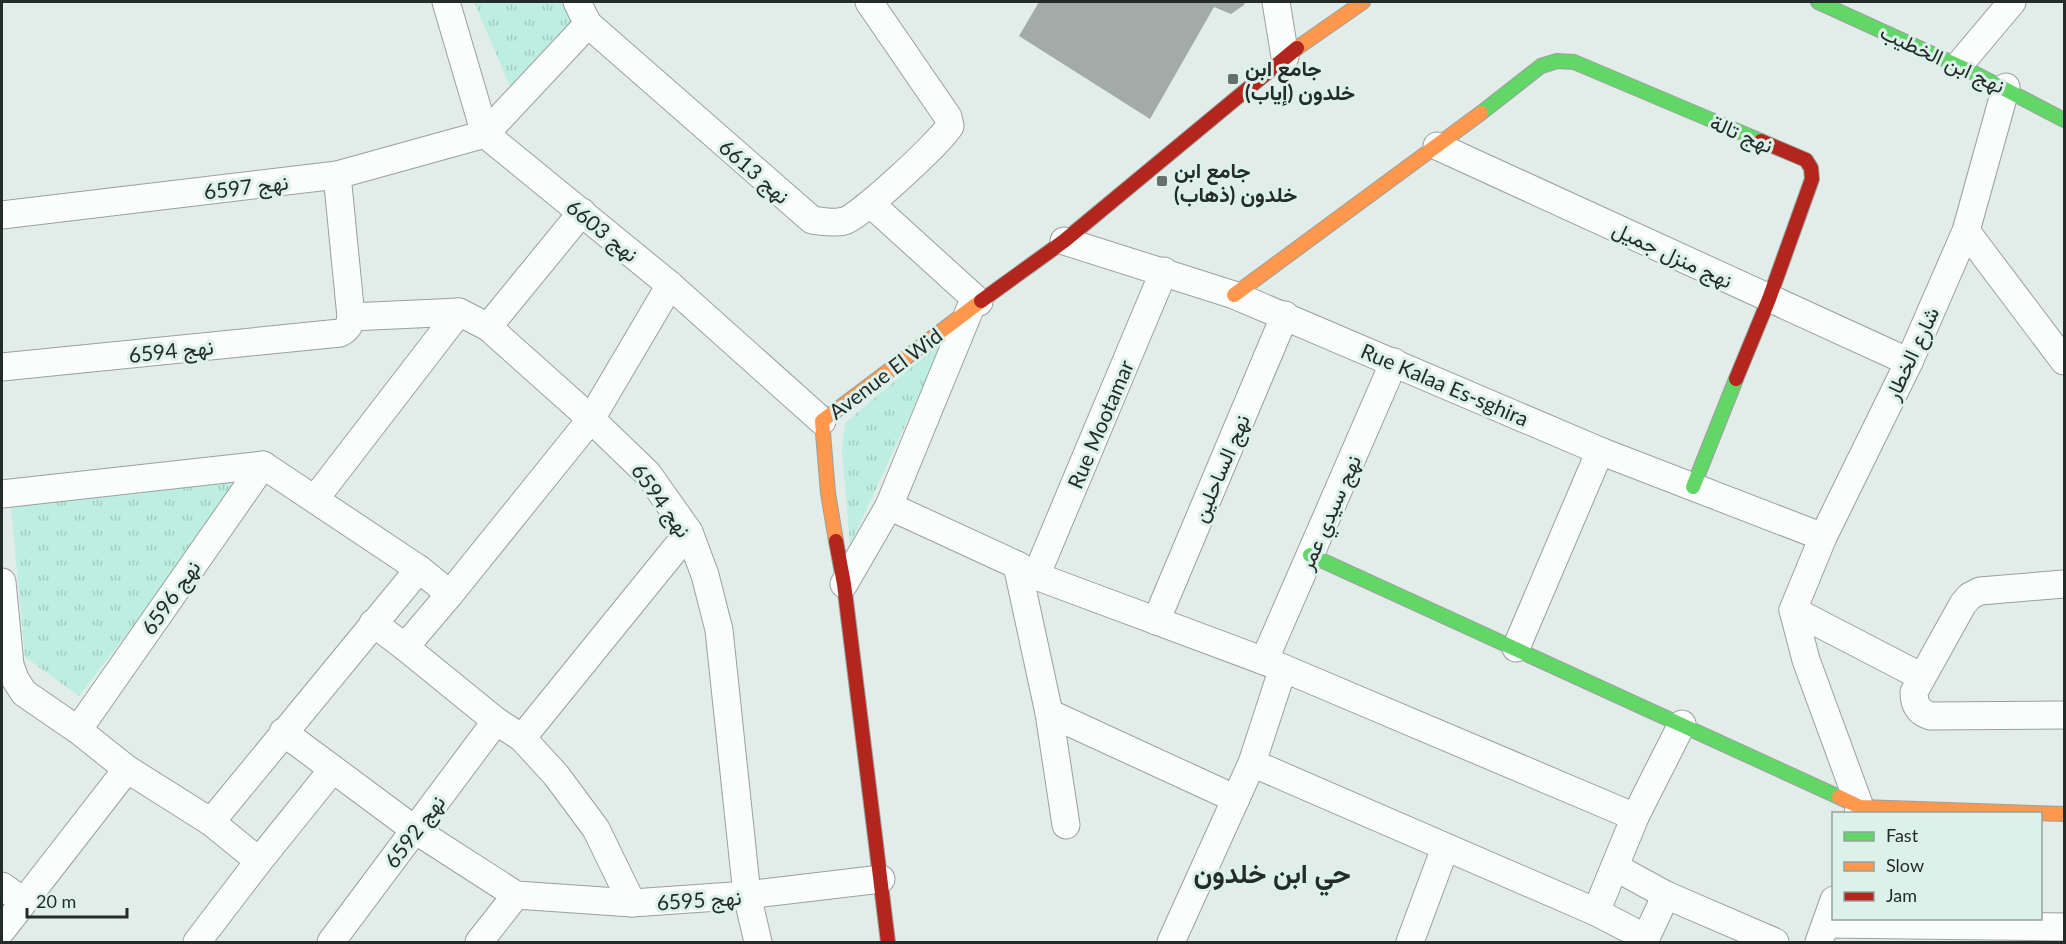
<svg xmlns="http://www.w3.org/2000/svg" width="2066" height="944" viewBox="0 0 2066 944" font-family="Lato,Vazirmatn,sans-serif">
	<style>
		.grass { fill: url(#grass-tufts) }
		.building { fill: #a3aba8 }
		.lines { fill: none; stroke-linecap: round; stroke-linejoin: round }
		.street-casing { stroke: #99a19e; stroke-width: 29 }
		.fast-casing { stroke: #99a19e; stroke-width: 16 }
		.slow-casing { stroke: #99a19e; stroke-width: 16 }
		.jam-casing { stroke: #99a19e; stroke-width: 16 }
		.street { stroke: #fbfcfc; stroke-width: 27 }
		.fast { stroke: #63d668; stroke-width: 14 }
		.slow { stroke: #ff974d; stroke-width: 14 }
		.jam { stroke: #b3261e; stroke-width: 14 }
		.poi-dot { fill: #666f6c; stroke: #ddf1eb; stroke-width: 2 }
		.labels { text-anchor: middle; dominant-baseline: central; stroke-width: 6; stroke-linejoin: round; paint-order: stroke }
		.street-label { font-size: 21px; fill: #242c29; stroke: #ddf1eb }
		.poi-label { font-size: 21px; font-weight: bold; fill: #242c29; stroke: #ddf1eb; text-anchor: start }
		.district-label { font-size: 27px; font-weight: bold; fill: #242c29; stroke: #ddf1eb }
	</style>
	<defs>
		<pattern id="grass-tufts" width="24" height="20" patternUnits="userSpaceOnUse" patternTransform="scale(1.5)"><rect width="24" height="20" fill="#bdeee1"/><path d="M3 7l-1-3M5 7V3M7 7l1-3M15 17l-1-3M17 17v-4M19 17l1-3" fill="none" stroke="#a2ccc1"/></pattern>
	</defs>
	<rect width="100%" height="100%" fill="#e2ece9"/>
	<!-- grass -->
	<g class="grass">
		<path d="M474,2H591L518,105Z"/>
		<path d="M945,339L850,545L842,449L845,423Z"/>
		<path d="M252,472L79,696L25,657L10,497Z"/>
	</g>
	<!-- building -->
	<path class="building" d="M1039,2H1245L1244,5L1231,14L1214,7L1150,119L1019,36Z"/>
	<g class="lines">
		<!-- street casing -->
		<g class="street-casing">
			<g id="street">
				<path d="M446,2L485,134L670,285L822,421"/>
				<path d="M577,2L588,24L812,220C821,221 834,224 844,221C860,217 940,142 950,126L948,117L869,2"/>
				<path d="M1276,2L1285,57"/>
				<path d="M1959,65L2012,2"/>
				<path d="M485,134L588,24"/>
				<path d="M1437,146L1909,362"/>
				<path d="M871,204L979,302"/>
				<path d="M2,215L337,175L485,134"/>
				<path d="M1966,231L2064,361"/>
				<path d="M1064,241L1234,295L1600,451L1823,537"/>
				<path d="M351,317L459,312L488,327L591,419L648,474L689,532L705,575L719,630L747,895L758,942"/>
				<path d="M488,327L582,212"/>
				<path d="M2,367L340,333C348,329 349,326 351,317L337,175"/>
				<path d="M2,494L263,465L419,569L450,594"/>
				<path d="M315,499L459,312"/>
				<path d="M889,506L1017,565L1036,576L1283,668L1635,817"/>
				<path d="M1017,565L1049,713L1066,825"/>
				<path d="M1036,576L1164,271"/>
				<path d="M2,582L10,665L15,679L24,693L78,730L127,769L211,822L259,861"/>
				<path d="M844,584L889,506L970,309"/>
				<path d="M2064,584L1980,591L1970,596L1963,604L1914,692C1914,704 1918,712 1930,716L2064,715"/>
				<path d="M1793,610L1922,677"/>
				<path d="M1156,621L1285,315"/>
				<path d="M373,623L405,647L496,721L522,738L556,775L596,829L632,903"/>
				<path d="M405,647L450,594L591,419L670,285"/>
				<path d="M1516,648L1600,451"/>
				<path d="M1264,661L1394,362"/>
				<path d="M1049,713L1236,799"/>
				<path d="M78,730L263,465"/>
				<path d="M283,732L415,830L516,895L632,903L747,895L881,879"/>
				<path d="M522,738L689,532"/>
				<path d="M1252,763L1596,912L1646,938"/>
				<path d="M1858,814L1860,807L1806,660L1793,610L1823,537L1909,362L1966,231L2006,87"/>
				<path d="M211,822L419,569"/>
				<path d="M1615,867L1666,895L1775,942"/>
				<path d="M2,886L23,901"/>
				<path d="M1596,912L1635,817L1682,724"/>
				<path d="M1827,924L2064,927"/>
				<path d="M2,930L127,769"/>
				<path d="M197,942L259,861L333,769"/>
				<path d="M331,942L496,721"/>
				<path d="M479,942L516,895"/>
				<path d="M1171,942L1252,763L1283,668"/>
				<path d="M1410,942L1445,848"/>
				<path d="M1644,942L1666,895"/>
				<path d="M1819,942L1834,900"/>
			</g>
		</g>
		<!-- fast casing -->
		<g class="fast-casing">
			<g id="fast">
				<path d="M1818,2L1974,73L2064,120"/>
				<path d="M1481,113L1541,66L1557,61L1574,62L1761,141"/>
				<path d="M1693,487L1736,379"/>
				<path d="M1310,555L1839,797"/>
			</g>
		</g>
		<!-- slow casing -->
		<g class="slow-casing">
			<g id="slow">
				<path d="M1297,48L1363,2"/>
				<path d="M1234,295L1481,113"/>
				<path d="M836,541L828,493L822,421L981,301"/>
				<path d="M1839,797L1860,807L2064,814"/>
			</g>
		</g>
		<!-- jam casing -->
		<g class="jam-casing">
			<g id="jam">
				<path d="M981,301L1064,241L1297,48"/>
				<path d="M1736,379L1769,299L1812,179L1811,168L1806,160L1761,141"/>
				<path d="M836,541L844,584L888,942"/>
			</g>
		</g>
		<!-- street -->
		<use href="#street" class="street"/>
		<!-- fast -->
		<use href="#fast" class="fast"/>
		<!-- slow -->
		<use href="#slow" class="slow"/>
		<!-- jam -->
		<use href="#jam" class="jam"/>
	</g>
	<!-- markers -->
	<g class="poi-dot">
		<rect x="1227" y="73" width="12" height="12" rx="3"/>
		<rect x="1156" y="175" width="12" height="12" rx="3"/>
	</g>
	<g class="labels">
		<!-- street labels -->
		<g class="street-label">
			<text transform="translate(1943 58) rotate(25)">نهج ابن الخطيب</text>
			<text transform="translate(1742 133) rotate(23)">نهج تالة</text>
			<text transform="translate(755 171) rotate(41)">نهج 6613</text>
			<text transform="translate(246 186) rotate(-7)">نهج 6597</text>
			<text transform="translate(603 230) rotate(39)">نهج 6603</text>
			<text transform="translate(1673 254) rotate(25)">نهج منزل جميل</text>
			<text transform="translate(171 350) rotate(-6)">نهج 6594</text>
			<text transform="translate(1911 353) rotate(-65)">شارع الخطار</text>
			<text transform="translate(885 373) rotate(-37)">Avenue El Wid</text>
			<text transform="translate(1445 384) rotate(23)">Rue Kalaa Es-sghira</text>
			<text transform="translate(1100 424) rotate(-67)">Rue Mootamar</text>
			<text transform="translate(1220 468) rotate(-67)">نهج الساحلين</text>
			<text transform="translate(662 500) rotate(54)">نهج 6594</text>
			<text transform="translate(1329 512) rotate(-66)">نهج سيدي عمر</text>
			<text transform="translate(170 597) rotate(-55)">نهج 6596</text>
			<text transform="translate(414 831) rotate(-53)">نهج 6592</text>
			<text transform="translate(699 899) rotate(-4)">نهج 6595</text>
		</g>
		<!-- poi labels -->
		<g class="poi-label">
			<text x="1245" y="67">جامع ابن<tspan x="1245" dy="24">خلدون (إياب)</tspan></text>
			<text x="1174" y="169">جامع ابن<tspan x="1174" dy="24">خلدون (ذهاب)</tspan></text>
		</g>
		<!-- district labels -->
		<g class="district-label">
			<text x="1272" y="872">حي ابن خلدون</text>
		</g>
	</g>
	<!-- border -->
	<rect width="2066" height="944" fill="none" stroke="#242c29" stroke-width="6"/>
	<!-- legend -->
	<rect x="1832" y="812" width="210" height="108" fill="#ddf1eb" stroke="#93a29d" stroke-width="1.5"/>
	<rect x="1844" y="832" width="30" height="9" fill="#63d668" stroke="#93a29d" stroke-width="1.5"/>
	<text x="1886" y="842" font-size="18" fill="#242c29">Fast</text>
	<rect x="1844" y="862" width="30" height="9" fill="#ff974d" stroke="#93a29d" stroke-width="1.5"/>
	<text x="1886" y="872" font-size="18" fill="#242c29">Slow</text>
	<rect x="1844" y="892" width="30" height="9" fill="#b3261e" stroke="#93a29d" stroke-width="1.5"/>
	<text x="1886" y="902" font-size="18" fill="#242c29">Jam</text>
	<!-- scale -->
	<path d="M27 908v9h100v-9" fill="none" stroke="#242c29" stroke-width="3"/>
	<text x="36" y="908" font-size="18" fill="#242c29" stroke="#ddf1eb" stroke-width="4.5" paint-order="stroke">20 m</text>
</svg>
